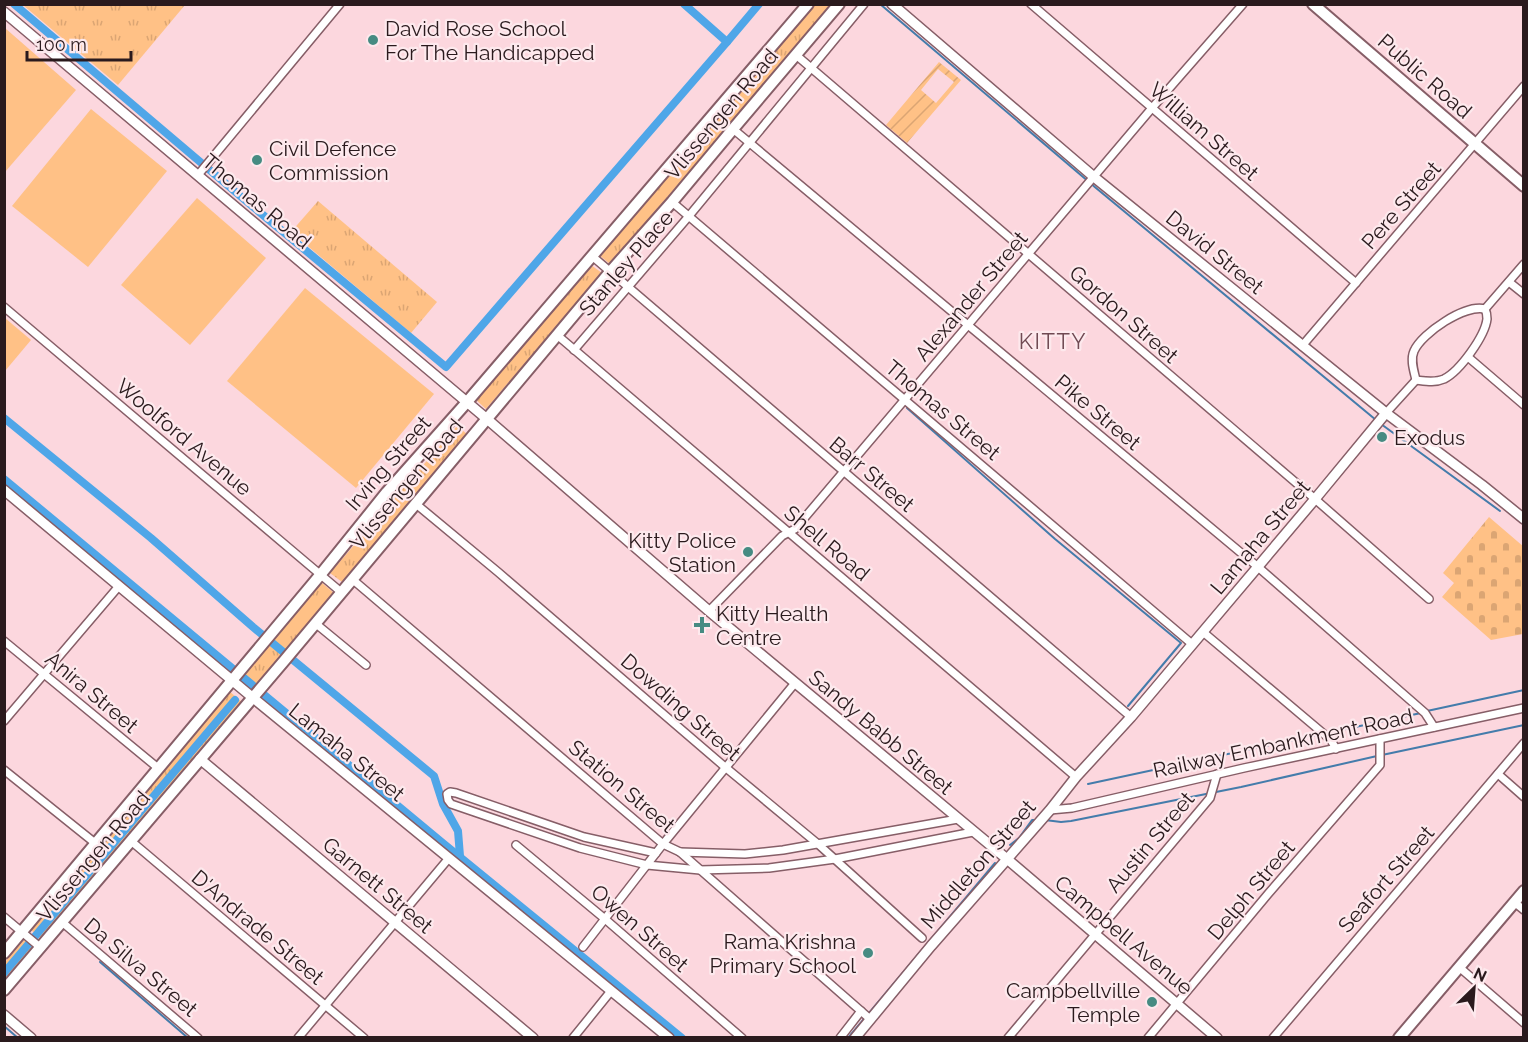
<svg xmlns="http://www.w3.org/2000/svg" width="1528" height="1042" viewBox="0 0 1528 1042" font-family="Raleway,sans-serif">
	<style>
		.grass { fill: url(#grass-tufts) }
		.cemetery { fill: url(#cemetery-stones) }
		.garden { fill: url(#garden-furrows); fill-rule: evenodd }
		.pitch { fill: #ffc186 }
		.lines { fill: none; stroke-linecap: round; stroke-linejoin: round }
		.stream { stroke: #447cab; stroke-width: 2 }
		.canal { stroke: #4fa6e8; stroke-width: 8 }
		.minor-casing { stroke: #865e67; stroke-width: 10 }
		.tertiary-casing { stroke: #865e67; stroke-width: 12 }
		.secondary-casing { stroke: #865e67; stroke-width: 14 }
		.primary-casing { stroke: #865e67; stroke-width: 14 }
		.minor { stroke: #fff; stroke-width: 7 }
		.tertiary { stroke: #fff; stroke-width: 9 }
		.secondary { stroke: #fff; stroke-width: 10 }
		.primary { stroke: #fff; stroke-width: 10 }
		.poi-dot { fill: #468b82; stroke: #fde9ed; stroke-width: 2 }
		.labels { text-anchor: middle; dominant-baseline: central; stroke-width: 4.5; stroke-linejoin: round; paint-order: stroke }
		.poi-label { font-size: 21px; fill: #2a1a1d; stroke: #fde9ed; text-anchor: start }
		.street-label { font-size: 21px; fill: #2a1a1d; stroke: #fde9ed }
		.neighbourhood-label { font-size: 22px; letter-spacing: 1.5px; fill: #704a53; stroke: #fde9ed }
	</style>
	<defs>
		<pattern id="grass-tufts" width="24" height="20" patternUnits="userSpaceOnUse" patternTransform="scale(1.5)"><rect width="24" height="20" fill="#ffc186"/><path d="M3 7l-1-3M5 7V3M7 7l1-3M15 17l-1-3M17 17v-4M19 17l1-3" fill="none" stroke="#dba573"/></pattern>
		<pattern id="cemetery-stones" width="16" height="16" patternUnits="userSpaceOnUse" patternTransform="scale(1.5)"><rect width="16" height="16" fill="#ffc186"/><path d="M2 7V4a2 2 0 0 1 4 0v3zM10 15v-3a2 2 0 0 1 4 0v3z" fill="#dba573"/></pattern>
		<pattern id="garden-furrows" width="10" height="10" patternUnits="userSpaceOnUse" patternTransform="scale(1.5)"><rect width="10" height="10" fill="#ffc186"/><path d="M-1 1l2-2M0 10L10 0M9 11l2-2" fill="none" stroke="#dba573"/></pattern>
	</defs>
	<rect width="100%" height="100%" fill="#fcd7de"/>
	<!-- grass -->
	<g class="grass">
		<path d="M23,5L185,4V5L118,85Z"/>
		<path d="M813,5H833L610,264L599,255Z"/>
		<path d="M318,201L437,302L411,333L291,232Z"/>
		<path d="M591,265L602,273L486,409L475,399Z"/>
		<path d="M457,426L467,434L342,582L330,573Z"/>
		<path d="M322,583L334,593L253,688L241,677Z"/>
		<path d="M229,691L242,702L42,939L31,930Z"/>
		<path d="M24,940L34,949L5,983V962Z"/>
	</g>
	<!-- cemetery -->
	<path class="cemetery" d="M1489,517L1524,547L1523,634L1491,640L1442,597L1454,583L1443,573Z"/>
	<!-- garden -->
	<path class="garden" d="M939,62L961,80L907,143L886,125ZM938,69L954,82L936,103L921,90Z"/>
	<!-- pitch -->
	<g class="pitch">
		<path d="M5,28L76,90L5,172Z"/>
		<path d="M91,109L167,171L88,267L12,206Z"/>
		<path d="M197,198L266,258L190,345L121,285Z"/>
		<path d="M305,288L434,394L356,488L227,381Z"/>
		<path d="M5,318L31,340L5,371Z"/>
	</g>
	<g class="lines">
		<!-- stream -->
		<g class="stream">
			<path d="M880,4L1096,188L1376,420"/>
			<path d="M907,408L1055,539L1181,643L1128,706"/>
			<path d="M1381,424L1500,511"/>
			<path d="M1427,711L1524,690"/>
			<path d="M1327,733L1421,713"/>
			<path d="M1382,755L1524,725"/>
			<path d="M1088,784L1321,734"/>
			<path d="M1045,820L1061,822L1071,821L1241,787L1377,756"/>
			<path d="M1010,845L1019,838L1032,820H1036"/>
			<path d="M100,962L188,1038"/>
			<path d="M4,1026L18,1038"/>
			<path d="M848,1038L995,863"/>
		</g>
		<!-- canal -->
		<g class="canal">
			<path d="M14,4L251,205L446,367L727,42L684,4"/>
			<path d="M727,42L759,4"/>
			<path d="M4,418L151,538L253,627L434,776L443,804L458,831L460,856"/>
			<path d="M4,479L444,844L682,1038"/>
			<path d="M4,973L235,700"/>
		</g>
		<!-- minor casing -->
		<g class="minor-casing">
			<g id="minor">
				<path d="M1031,4L1356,283"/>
				<path d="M796,55L1315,499L1429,599"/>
				<path d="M733,129L1258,567L1425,713L1434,727"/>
				<path d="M198,175L340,4"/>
				<path d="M672,202L1192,644"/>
				<path d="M592,256L1131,717"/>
				<path d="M1509,282L1524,294"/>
				<path d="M4,307L341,592"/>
				<path d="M1485,309L1524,264"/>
				<path d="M557,335L1076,777"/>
				<path d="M1302,346L1524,86"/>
				<path d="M574,350L689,216L864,4"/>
				<path d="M1468,357L1524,405"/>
				<path d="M1416,380C1414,371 1410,360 1414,351C1422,333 1465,304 1485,309"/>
				<path d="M1416,380C1425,381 1435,383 1444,379C1460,371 1485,336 1487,319C1487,317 1486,311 1485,309"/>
				<path d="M1386,413L1416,380"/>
				<path d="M416,504L498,572L725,767L818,844L922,938"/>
				<path d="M352,579L663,844L680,852L870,1019"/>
				<path d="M709,611L782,536L795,529L1152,108L1243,4"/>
				<path d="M315,623L366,665"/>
				<path d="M1203,632L1331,740L1336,749"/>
				<path d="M4,641L158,768"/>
				<path d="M4,721L119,586"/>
				<path d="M4,770L95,843"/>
				<path d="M1498,774L1524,797"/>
				<path d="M1050,810L1072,808L1244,768L1524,708"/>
				<path d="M131,841L364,1038"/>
				<path d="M516,845L605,919L742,1038"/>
				<path d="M680,852L745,854L783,850L958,819"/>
				<path d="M656,853L584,837L456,793L450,792L447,794L448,800L451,804L580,848L647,865L700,870L769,868L835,859L973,832"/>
				<path d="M1514,902L1524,910"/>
				<path d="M4,917L41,948"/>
				<path d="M62,922L198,1038"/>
				<path d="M583,947L663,844L795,683"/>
				<path d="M1459,967L1524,1023"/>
				<path d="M298,1038L449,858"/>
				<path d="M573,1038L611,991"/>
				<path d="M840,1038L861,1011"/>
				<path d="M1008,1038L1210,798L1217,774"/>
				<path d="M1148,1038L1268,894L1380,765V739"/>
				<path d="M1273,1038L1524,743"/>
			</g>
		</g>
		<!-- tertiary casing -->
		<g class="tertiary-casing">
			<g id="tertiary">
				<path d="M892,4L1094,177L1386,413L1482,485L1524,519"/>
				<path d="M4,12L487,419L709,611L1007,859L1217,1038"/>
				<path d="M4,490L252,697L669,1038"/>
				<path d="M200,759L533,1038"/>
				<path d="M4,1015L31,1038"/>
				<path d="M855,1038L931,946L1050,810L1076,777L1131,717L1315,499L1386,413"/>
			</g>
		</g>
		<!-- secondary casing -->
		<g class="secondary-casing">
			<path id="secondary" d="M1399,1038L1524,891"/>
		</g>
		<!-- primary casing -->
		<g class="primary-casing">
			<g id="primary">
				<path d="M1313,4L1524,186"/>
				<path d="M4,953L321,574L387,492L467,402L808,4"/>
				<path d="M4,990L284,661L610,272L672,202L733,129L839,4"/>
			</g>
		</g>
		<!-- minor -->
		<use href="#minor" class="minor"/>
		<!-- tertiary -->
		<use href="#tertiary" class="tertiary"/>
		<!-- secondary -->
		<use href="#secondary" class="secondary"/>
		<!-- primary -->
		<use href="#primary" class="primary"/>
	</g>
	<!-- markers -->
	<g class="poi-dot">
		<circle cx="373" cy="40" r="6"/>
		<circle cx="257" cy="160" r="6"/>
		<circle cx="1382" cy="437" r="6"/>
		<circle cx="748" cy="552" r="6"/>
		<path d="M699 616h6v6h6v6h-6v6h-6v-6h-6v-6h6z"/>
		<circle cx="868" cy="953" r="6"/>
		<circle cx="1152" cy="1002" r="6"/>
	</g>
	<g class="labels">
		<!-- poi labels -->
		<g class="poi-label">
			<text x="385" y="28">David Rose School<tspan x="385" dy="24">For The Handicapped</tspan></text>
			<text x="269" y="148">Civil Defence<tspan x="269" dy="24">Commission</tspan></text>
			<text x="1394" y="437">Exodus</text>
			<text x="736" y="540" text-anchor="end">Kitty Police<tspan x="736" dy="24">Station</tspan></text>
			<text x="716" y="613">Kitty Health<tspan x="716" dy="24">Centre</tspan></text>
			<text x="856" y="941" text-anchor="end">Rama Krishna<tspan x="856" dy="24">Primary School</tspan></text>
			<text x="1140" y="990" text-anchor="end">Campbellville<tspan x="1140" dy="24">Temple</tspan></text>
		</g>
		<!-- street labels -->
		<g class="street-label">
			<text transform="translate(1425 76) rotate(41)">Public Road</text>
			<text transform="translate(721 114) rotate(-50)">Vlissengen Road</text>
			<text transform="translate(1204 131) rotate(41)">William Street</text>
			<text transform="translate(257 201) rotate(40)">Thomas Road</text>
			<text transform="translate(1401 205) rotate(-49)">Pere Street</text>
			<text transform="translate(1215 252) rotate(39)">David Street</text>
			<text transform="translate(626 263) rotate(-49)">Stanley Place</text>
			<text transform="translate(971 296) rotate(-50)">Alexander Street</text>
			<text transform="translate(1124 314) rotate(41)">Gordon Street</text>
			<text transform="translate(943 410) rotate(40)">Thomas Street</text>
			<text transform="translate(1098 412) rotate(40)">Pike Street</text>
			<text transform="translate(184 437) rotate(40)">Woolford Avenue</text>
			<text transform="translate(388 463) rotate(-49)">Irving Street</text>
			<text transform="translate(872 474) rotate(40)">Barr Street</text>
			<text transform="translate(406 484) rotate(-50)">Vlissengen Road</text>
			<text transform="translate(1260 537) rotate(-50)">Lamaha Street</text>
			<text transform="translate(827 543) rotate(40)">Shell Road</text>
			<text transform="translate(92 692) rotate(40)">Anira Street</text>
			<text transform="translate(681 707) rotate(41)">Dowding Street</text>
			<text transform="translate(881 732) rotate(40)">Sandy Babb Street</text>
			<text transform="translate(1283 743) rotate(-12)">Railway Embankment Road</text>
			<text transform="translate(347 752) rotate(39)">Lamaha Street</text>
			<text transform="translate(622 786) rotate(40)">Station Street</text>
			<text transform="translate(1150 842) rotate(-50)">Austin Street</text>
			<text transform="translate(93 856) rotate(-50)">Vlissengen Road</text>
			<text transform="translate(978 864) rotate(-49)">Middleton Street</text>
			<text transform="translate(1386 879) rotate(-49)">Seafort Street</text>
			<text transform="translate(378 885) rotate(40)">Garnett Street</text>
			<text transform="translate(1251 890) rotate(-50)">Delph Street</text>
			<text transform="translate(258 927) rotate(40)">D'Andrade Street</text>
			<text transform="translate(640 928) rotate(41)">Owen Street</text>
			<text transform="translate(1124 935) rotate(40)">Campbell Avenue</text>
			<text transform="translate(141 967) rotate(40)">Da Silva Street</text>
		</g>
		<!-- neighbourhood labels -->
		<g class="neighbourhood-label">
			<text x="1053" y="341">KITTY</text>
		</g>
	</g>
	<!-- border -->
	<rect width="1528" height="1042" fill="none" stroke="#2a1a1d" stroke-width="12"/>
	<!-- north arrow -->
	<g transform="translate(1474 988) rotate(25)" stroke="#fde9ed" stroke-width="4.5" paint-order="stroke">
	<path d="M0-4.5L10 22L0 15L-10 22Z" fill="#2a1a1d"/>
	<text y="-9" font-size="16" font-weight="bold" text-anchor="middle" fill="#2a1a1d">N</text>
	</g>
	<!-- scale -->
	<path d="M27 51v9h104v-9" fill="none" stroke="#2a1a1d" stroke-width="3"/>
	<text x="36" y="51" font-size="18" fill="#2a1a1d" stroke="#fde9ed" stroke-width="4.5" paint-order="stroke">100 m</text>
</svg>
